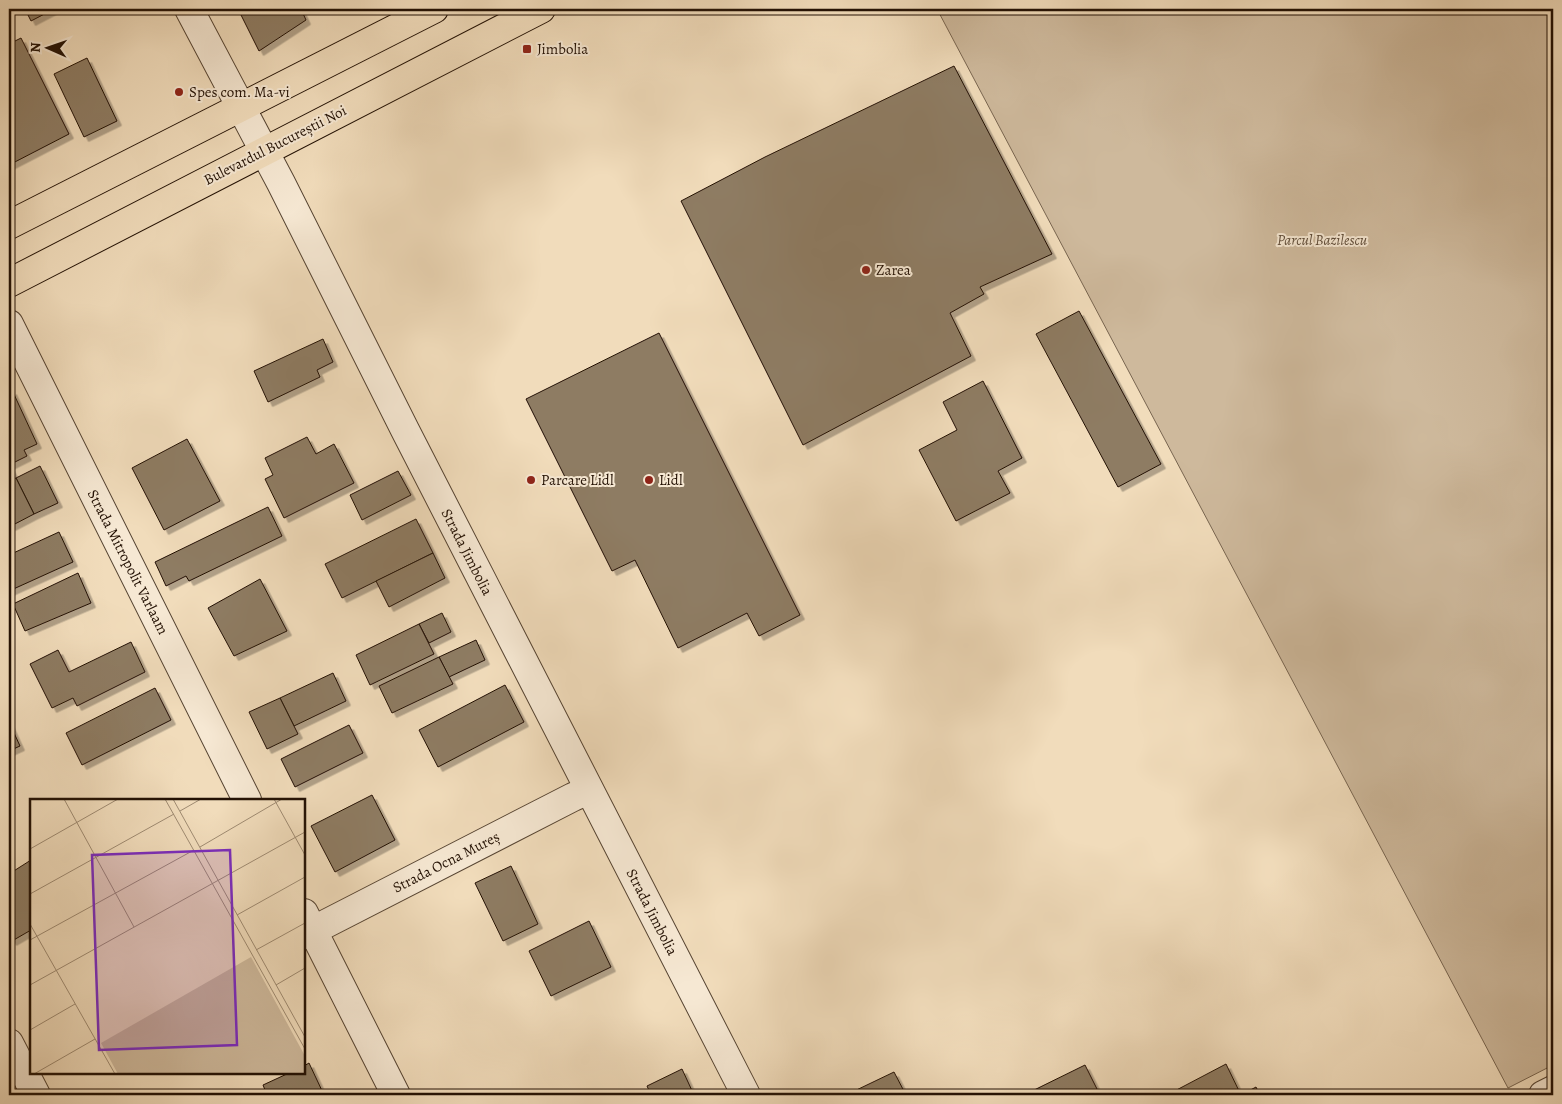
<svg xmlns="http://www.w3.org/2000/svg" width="1562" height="1104" viewBox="0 0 1562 1104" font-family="Alegreya,serif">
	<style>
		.green { fill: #ceb99c; stroke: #786550 }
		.building { fill: #8e7b63; stroke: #231104; filter: url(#shadow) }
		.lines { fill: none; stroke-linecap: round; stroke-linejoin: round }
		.minor-casing { stroke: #564432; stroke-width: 30 }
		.major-casing { stroke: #231104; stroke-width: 30 }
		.minor { stroke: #f6e8d3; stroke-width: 28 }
		.major { stroke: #f1dcbb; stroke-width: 28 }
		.poi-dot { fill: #8f2418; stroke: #f6e8d3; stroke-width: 2 }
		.labels { text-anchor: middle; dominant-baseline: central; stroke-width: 4; stroke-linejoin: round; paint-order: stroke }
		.poi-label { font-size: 15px; fill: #231104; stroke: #f6e8d3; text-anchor: start }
		.street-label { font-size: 15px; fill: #231104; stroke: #f6e8d3 }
		.park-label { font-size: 15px; font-style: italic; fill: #5f4c39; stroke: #f6e8d3 }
		.inset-road { fill: none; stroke: #9f8b72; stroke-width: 1 }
		.view { fill: #7b2cbf; fill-opacity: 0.15; stroke: #7b2cbf; stroke-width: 2.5 }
		.inset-edge { fill: none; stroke: #231104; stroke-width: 2.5 }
	</style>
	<defs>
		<filter id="shadow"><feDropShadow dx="4.5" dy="4.5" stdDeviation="0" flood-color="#0004"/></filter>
	</defs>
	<rect width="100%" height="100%" fill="#f1dcbb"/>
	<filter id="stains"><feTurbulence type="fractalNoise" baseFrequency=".004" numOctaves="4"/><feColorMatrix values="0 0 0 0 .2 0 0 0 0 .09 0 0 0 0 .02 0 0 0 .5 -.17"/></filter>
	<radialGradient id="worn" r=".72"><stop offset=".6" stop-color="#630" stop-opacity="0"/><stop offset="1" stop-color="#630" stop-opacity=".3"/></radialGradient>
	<!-- green -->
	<path class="green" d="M937,9H1553V1065L1508,1088Z"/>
	<!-- building -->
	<g class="building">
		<path d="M25,9H54L31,21Z"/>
		<path d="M238,9H301L306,20L259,51Z"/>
		<path d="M21,38L69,134L9,165V44Z"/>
		<path d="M87,58L117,121L84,137L54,74Z"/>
		<path d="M954,66L1052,254L980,287L984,294L950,313L971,356L803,445L681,201L765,157Z"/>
		<path d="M1079,311L1161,464L1118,487L1036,334Z"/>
		<path d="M659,333L800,615L759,636L747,613L678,648L635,560L612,571L526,399Z"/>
		<path d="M323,339L333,362L317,370L320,377L268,402L254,371Z"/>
		<path d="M983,381L1022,458L998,471L1010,493L956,521L919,450L957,430L943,402Z"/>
		<path d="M12,390L37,444L24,450L27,456L9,465L13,473L9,475V392Z"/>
		<path d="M307,437L316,454L334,444L354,483L284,518L265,479L273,475L265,458Z"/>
		<path d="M187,439L220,501L164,530L132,468Z"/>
		<path d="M40,466L58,503L34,514L16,478Z"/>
		<path d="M398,471L411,495L362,520L350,495Z"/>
		<path d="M16,478L34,514L11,526L9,521V481Z"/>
		<path d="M268,507L282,536L189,581L186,576L166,586L155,562Z"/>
		<path d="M416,519L433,553L342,598L325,564Z"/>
		<path d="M59,532L73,562L9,591V555Z"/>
		<path d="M433,553L445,578L389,607L376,581Z"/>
		<path d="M78,573L91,603L25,631L13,604Z"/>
		<path d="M260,579L287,631L234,656L208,608Z"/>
		<path d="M442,613L451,632L429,643L419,624Z"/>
		<path d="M419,624L434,654L370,685L356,655Z"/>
		<path d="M476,640L485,660L449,677L439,657Z"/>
		<path d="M131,642L145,672L77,706L73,698L52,708L30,664L58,650L69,672Z"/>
		<path d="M439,657L453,684L392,713L379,686Z"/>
		<path d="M333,673L346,701L294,726L280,698Z"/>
		<path d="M505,685L524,722L438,767L419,730Z"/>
		<path d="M155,688L171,720L82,765L66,733Z"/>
		<path d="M280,698L298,734L267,749L249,712Z"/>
		<path d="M9,722L20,746L9,751Z"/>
		<path d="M349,725L363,753L295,787L281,759Z"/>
		<path d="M372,795L395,840L335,872L311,826Z"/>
		<path d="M31,860V930L12,941L9,936V874Z"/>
		<path d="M511,866L538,924L503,941L475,883Z"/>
		<path d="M589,921L611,967L551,996L529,951Z"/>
		<path d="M309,1063L324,1095H267L263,1085L289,1073H304V1066Z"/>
		<path d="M1226,1064L1241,1095L1256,1087L1260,1095H1167Z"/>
		<path d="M1085,1065L1100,1095H1024Z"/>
		<path d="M682,1069L694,1095H651L647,1086Z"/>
		<path d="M894,1072L906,1095H846Z"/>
	</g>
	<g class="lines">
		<!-- minor casing -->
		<g class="minor-casing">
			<g id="minor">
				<path d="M189,9L281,183L405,430L746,1095"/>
				<path d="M9,324L247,800"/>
				<path d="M304,913L396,1095"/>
				<path d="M304,935L573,797L589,790"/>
				<path d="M9,1043L36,1095"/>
				<path d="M1543,1095L1553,1090"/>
			</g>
		</g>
		<!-- major casing -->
		<g class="major-casing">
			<g id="major">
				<path d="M9,225L434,9"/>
				<path d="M9,283L541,9"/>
			</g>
		</g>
		<!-- minor -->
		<use href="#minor" class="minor"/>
		<!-- major -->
		<use href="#major" class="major"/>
	</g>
	<!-- markers -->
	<g class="poi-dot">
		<rect x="522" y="44" width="10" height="10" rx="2.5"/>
		<circle cx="179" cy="92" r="5"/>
		<circle cx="866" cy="270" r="5"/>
		<circle cx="531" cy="480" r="5"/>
		<circle cx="649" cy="480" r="5"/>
	</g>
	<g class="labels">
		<!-- poi labels -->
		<g class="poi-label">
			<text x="537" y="49">Jimbolia</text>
			<text x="189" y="92">Spes com. Ma-vi</text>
			<text x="876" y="270">Zarea</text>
			<text x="541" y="480">Parcare Lidl</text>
			<text x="659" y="480">Lidl</text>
		</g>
		<!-- street labels -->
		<g class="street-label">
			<text transform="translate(275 145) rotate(-27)">Bulevardul Bucureștii Noi</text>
			<text transform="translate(467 552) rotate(63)">Strada Jimbolia</text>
			<text transform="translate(128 562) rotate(63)">Strada Mitropolit Varlaam</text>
			<text transform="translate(446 862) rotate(-27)">Strada Ocna Mureș</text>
			<text transform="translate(652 912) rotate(63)">Strada Jimbolia</text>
		</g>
		<!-- park labels -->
		<g class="park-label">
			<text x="1322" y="240">Parcul Bazilescu</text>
		</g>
	</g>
	<!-- overview -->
	<g transform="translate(30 799)">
		<rect width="275" height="275" fill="#f1dcbb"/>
		<path d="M221,158L275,257V275H88L71,244Z" fill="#ceb99c"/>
		<path class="inset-road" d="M34,0L104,128M135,0L275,250M143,0L275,238M244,0L275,56M150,12L171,0M170,48L252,0M0,50L88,0M0,95L144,15M207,116L275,78M0,125L85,275M0,141L164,51M226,151L275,124M0,186L275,33M246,186L275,169M0,231L45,205M4,275L65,240"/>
		<path class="view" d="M200,51L207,246L69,251L62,56Z"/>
		<rect width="275" height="275" class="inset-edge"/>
	</g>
	<!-- margin -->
	<rect width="1562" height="1104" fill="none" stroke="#f1dcbb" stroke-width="30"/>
	<rect x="10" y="10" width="1542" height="1084" fill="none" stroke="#231104" stroke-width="2.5"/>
	<rect x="15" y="15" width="1532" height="1074" fill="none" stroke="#231104"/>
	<!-- north arrow -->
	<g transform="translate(48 48) rotate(272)" stroke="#f6e8d3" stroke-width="4" paint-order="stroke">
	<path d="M0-4L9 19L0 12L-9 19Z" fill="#231104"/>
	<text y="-8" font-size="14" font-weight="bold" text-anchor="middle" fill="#231104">N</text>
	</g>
	<rect width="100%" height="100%" filter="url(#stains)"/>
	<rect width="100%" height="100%" fill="url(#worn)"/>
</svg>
